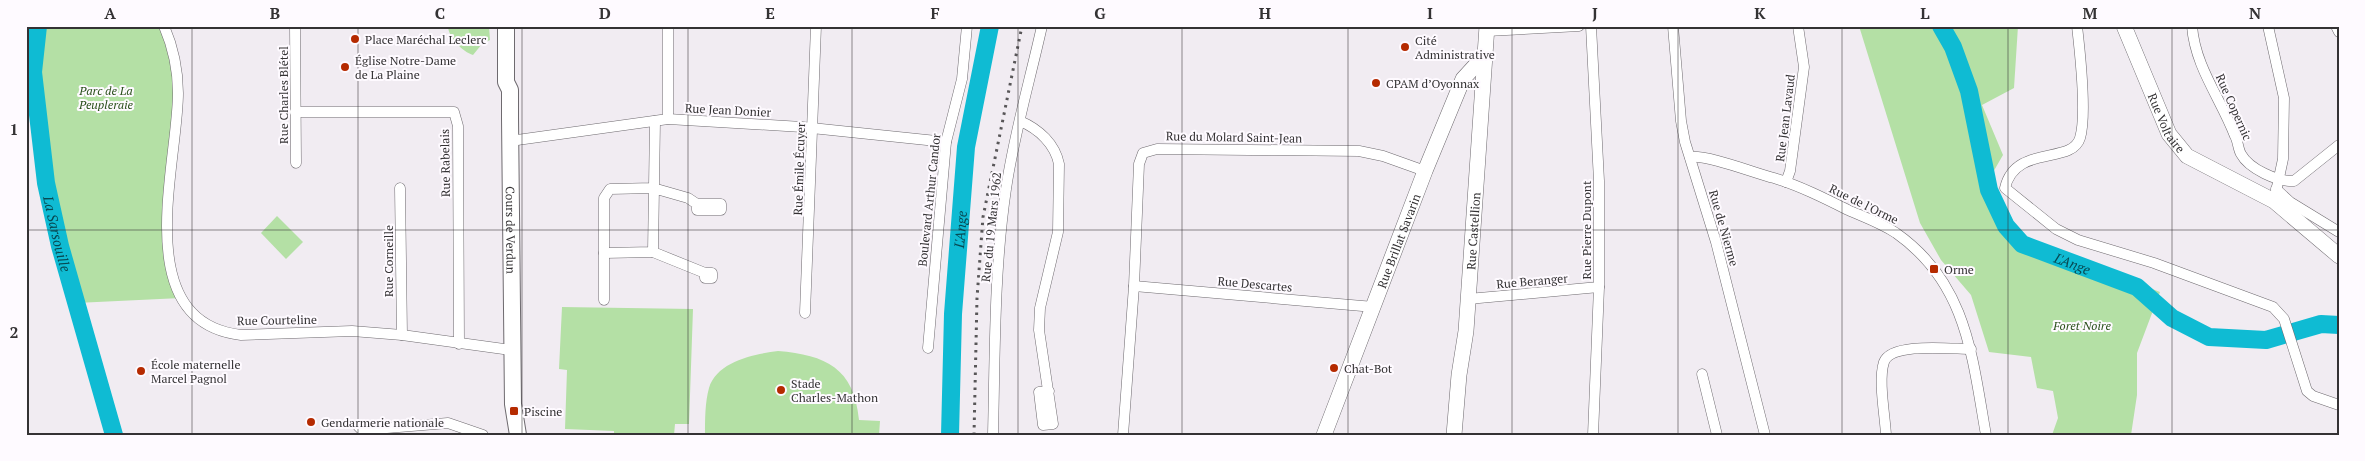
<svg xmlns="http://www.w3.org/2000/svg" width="2365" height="461" viewBox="0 0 2365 461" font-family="'PT Serif',serif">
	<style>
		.green { fill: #b4e0a5 }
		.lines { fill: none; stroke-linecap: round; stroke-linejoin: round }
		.river { stroke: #0fbbd3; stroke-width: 18 }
		.street-casing { stroke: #6e6a6f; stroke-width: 11 }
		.secondary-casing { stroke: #6e6a6f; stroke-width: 16 }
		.primary-casing { stroke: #6e6a6f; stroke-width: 18 }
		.street { stroke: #fff; stroke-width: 10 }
		.secondary { stroke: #fff; stroke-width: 15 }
		.primary { stroke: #fff; stroke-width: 16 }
		.rail { stroke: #585658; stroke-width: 3; stroke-dasharray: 2.5 5; stroke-linecap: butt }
		.grid { fill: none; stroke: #343234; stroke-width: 1; stroke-opacity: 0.55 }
		.poi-dot { fill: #b52a00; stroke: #fefaff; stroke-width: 2 }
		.labels { text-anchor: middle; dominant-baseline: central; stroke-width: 4; stroke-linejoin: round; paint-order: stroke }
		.poi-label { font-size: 12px; fill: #343234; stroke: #fefaff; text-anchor: start }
		.park-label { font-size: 12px; font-style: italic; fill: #2a501b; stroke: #fefaff }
		.street-label { font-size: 12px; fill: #343234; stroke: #fefaff }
		.water-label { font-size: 14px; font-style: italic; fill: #074953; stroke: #fefaff }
		.neatline { fill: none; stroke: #343234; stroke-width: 2 }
		.grid-label { font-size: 16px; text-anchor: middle; font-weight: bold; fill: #343234 }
	</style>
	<rect width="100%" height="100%" fill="#f1ecf2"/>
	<!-- green -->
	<g class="green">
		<path d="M38,26H164L177,68L167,247L181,298L76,303L60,246L46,182L33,72Z"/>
		<path d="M448,26H489L490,40L482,44L473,55C463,52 448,37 448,26Z"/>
		<path d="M1859,26H2018L2014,88L1982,105L2003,155L1992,174L2004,217L2029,241L2160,292L2137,353V395L2131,435H2052L2058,418L2053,391L2037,388L2031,357L1989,352L1971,295L1941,260L1920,223Z"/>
		<path d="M277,216L303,242L286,259L261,233Z"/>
		<path d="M562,307L693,309L689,424H675L674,435H614V431L565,429L567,370L559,369Z"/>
		<path d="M778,351C826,355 854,368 859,420L880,421L879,435H705C705,420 705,402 709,388C717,361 755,354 778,351Z"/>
	</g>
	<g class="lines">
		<!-- river -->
		<g class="river">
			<path id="s1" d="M38,26L33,72L46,183L60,246L114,435"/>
			<path id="s2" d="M1941,26L1953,47L1969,91L1989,190L2006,226L2022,244L2137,287L2172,318L2209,337L2266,340L2321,324L2339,325"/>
			<path id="s3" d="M950,435L953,314L966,147L990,26"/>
		</g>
		<!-- street casing -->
		<g class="street-casing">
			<g id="street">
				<path d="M164,26C173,47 178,70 178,93C178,164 128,322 241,335L352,331L402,335L511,350"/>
				<path d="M295,26L296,163"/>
				<path d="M668,26V119"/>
				<path d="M1591,26L1599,181V287L1593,435"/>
				<path d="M1673,26L1681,121L1685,142L1716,242L1765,435"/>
				<path d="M2077,26C2080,52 2087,115 2080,138C2072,165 2015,144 2005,188L2056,229L2078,240L2154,263L2273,307L2284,319L2307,391L2313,396L2339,405"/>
				<path d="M2192,26C2195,67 2221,99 2235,136C2238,141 2238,149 2241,154C2249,169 2278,182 2294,181L2339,145"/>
				<path d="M2268,26L2284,98L2283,159L2274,201"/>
				<path d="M2336,26L2339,32"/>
				<path d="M1487,31L1579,26"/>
				<path d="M295,112H454L458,126L459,344"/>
				<path d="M655,121L653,252L604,253V198L610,189L653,188L688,198L697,204H721V210H697V204"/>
				<path d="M1020,121C1039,129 1055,144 1059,164L1058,232L1040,308L1039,330L1053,424L1043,425L1039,392L1049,391"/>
				<path d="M510,141L668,119L802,127L946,142"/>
				<path d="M1690,157C1709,155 1754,173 1774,178C1800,186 1824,198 1848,210C1864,217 1881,223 1896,233C1967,283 1972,356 1986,435"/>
				<path d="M1786,182L1790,171L1804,67L1798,26"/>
				<path d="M400,188L402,335"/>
				<path d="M2276,189L2290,202L2339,232"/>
				<path d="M653,252L705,273H712V278H705V273"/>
				<path d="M1134,286L1374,307"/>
				<path d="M1468,299L1599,287"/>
				<path d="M604,300V253"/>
				<path d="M805,313L816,26"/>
				<path d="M928,348L946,142L962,79L967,26"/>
				<path d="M1702,374L1717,435"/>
				<path d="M358,426L362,430L448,423L483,435"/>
				<path d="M993,435C995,353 994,270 1006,189C1014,134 1030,80 1042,26"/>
				<path d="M1123,435L1134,286L1139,164L1143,153L1157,149L1359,151L1383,156L1425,171"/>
				<path d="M1886,435C1885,415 1878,380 1884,362C1891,342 1952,349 1971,349"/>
			</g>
		</g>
		<!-- secondary casing -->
		<g class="secondary-casing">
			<g id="secondary">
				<path id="s4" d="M2124,26L2169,134L2187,156L2274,201L2339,256"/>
				<path id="s5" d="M1324,435L1425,171L1463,79L1485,55"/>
				<path id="s6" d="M1454,435L1459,375L1466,331L1487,26"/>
			</g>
		</g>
		<!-- primary casing -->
		<g class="primary-casing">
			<g id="primary">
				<path id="s7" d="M506,26V82L510,90V118L513,404L518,435"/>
			</g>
		</g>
		<!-- street -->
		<use href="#street" class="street"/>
		<!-- secondary -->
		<use href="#secondary" class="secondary"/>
		<!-- primary -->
		<use href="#primary" class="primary"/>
		<!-- rail -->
		<path class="rail" d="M974,435L977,298L983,217L1022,26"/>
	</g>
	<!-- grid -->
	<path class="grid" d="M192,26V435M358,26V435M522,26V435M688,26V435M852,26V435M1018,26V435M1182,26V435M1348,26V435M1512,26V435M1678,26V435M1842,26V435M2008,26V435M2172,26V435M26,230H2339"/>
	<!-- markers -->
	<g class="poi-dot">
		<circle cx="355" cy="39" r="5"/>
		<circle cx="1405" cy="47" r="5"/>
		<circle cx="345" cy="67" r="5"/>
		<circle cx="1376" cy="83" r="5"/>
		<rect x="1929" y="264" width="10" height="10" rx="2.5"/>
		<circle cx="1334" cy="368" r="5"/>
		<circle cx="141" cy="371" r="5"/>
		<circle cx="781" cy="390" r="5"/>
		<rect x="509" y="406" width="10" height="10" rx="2.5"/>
		<circle cx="311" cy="422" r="5"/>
	</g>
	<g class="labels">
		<!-- poi labels -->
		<g class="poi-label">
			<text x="365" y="39">Place Maréchal Leclerc</text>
			<text x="1415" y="40">Cité<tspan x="1415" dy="14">Administrative</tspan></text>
			<text x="355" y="60">Église Notre-Dame<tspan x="355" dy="14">de La Plaine</tspan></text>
			<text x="1386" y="83">CPAM d’Oyonnax</text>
			<text x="1944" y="269">Orme</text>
			<text x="151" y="364">École maternelle<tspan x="151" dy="14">Marcel Pagnol</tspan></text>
			<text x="1344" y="368">Chat-Bot</text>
			<text x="791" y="383">Stade<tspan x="791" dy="14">Charles-Mathon</tspan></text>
			<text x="524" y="411">Piscine</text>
			<text x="321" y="422">Gendarmerie nationale</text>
		</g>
		<!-- park labels -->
		<g class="park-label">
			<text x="106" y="90">Parc de La<tspan x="106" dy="14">Peupleraie</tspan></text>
			<text x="2082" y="325">Foret Noire</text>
		</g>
		<!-- street labels -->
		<g class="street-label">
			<text transform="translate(283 95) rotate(-90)">Rue Charles Blétel</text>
			<text transform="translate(2234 107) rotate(66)">Rue Copernic</text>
			<text transform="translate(728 110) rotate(3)">Rue Jean Donier</text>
			<text transform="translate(1785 118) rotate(-83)">Rue Jean Lavaud</text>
			<text stroke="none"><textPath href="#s4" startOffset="106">Rue Voltaire</textPath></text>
			<text transform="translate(1234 137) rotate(1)">Rue du Molard Saint-Jean</text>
			<text transform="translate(445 163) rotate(-91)">Rue Rabelais</text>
			<text transform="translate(799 169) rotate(-88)">Rue Émile Écuyer</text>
			<text transform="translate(929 200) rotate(-84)">Boulevard Arthur Candor</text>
			<text transform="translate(1864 204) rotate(26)">Rue de l'Orme</text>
			<text transform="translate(991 227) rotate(-84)">Rue du 19 Mars 1962</text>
			<text transform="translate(1724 228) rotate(74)">Rue de Nierme</text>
			<text stroke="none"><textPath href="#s7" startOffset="205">Cours de Verdun</textPath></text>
			<text transform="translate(1586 230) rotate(-90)">Rue Pierre Dupont</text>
			<text stroke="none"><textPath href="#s6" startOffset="205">Rue Castellion</textPath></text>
			<text stroke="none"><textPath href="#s5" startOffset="208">Rue Brillat Savarin</textPath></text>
			<text transform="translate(388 261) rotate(-90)">Rue Corneille</text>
			<text transform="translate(1532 281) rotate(-5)">Rue Beranger</text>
			<text transform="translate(1255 284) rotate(5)">Rue Descartes</text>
			<text transform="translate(277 320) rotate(-1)">Rue Courteline</text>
		</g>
		<!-- water labels -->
		<g class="water-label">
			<text stroke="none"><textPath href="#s3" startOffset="206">L'Ange</textPath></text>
			<text stroke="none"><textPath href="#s1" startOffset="210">La Sarsouille</textPath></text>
			<text stroke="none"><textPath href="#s2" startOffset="290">L'Ange</textPath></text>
		</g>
	</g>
	<!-- border -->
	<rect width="2365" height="461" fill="none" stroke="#fefaff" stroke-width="55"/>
	<rect x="28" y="28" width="2310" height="406" class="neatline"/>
	<g class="grid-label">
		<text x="110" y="19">A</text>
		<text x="275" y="19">B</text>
		<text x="440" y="19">C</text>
		<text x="605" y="19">D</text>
		<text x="770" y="19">E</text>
		<text x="935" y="19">F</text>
		<text x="1100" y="19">G</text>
		<text x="1265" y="19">H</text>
		<text x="1430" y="19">I</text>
		<text x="1595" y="19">J</text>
		<text x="1760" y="19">K</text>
		<text x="1925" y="19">L</text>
		<text x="2090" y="19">M</text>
		<text x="2255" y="19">N</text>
		<text x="14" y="135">1</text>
		<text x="14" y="338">2</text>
	</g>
</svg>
